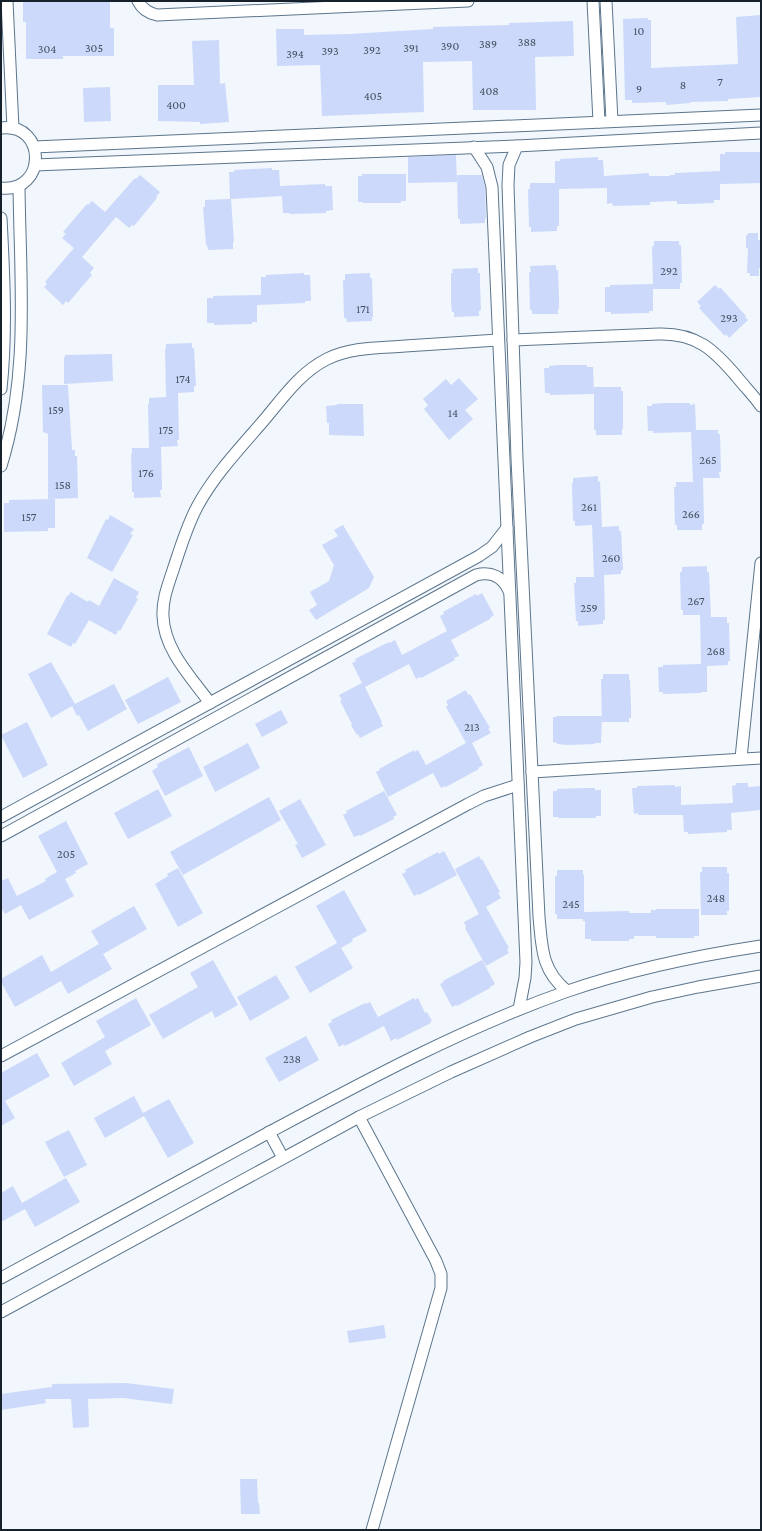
<svg xmlns="http://www.w3.org/2000/svg" width="762" height="1531" viewBox="0 0 762 1531" font-family="'Crimson Pro',serif">
	<style>
		.building { fill: #ccd9fa }
		.lines { fill: none; stroke-linecap: round; stroke-linejoin: round }
		.street-casing { stroke: #5c758c; stroke-width: 13 }
		.street { stroke: #fff; stroke-width: 11 }
		.labels { text-anchor: middle; dominant-baseline: central; stroke-width: 3; stroke-linejoin: round; paint-order: stroke }
		.number-label { font-size: 12px; fill: #444f5f }
	</style>
	<rect width="100%" height="100%" fill="#f1f7fc"/>
	<!-- building -->
	<g class="building">
		<path d="M23,1H110V28H114V56H63V59H26V22H23Z"/>
		<path d="M761,15V97L728,99V101L690,102V103L666,105V102L632,103V100H625L623,19L648,18V20H651V68L738,64L736,17Z"/>
		<path d="M573,21L574,56L535,57L536,110H473L472,61L423,62L424,112L322,116L320,65L277,66L276,29H304V35L349,34L433,29V27L509,25V23Z"/>
		<path d="M219,40L220,84L225,83L229,122L200,124V122L158,121V85H194L192,41Z"/>
		<path d="M110,87L111,121L84,122L83,88Z"/>
		<path d="M725,152H761V183L720,184V200H714V203L689,204H677V201L650,202V205L613,206L612,203L607,204V188L559,189V226H557V231L531,232V227H529L528,189H530V183H555V161H560V159L598,157V160H603L604,176L649,173V176H670V175H675V173L720,171V154H725Z"/>
		<path d="M456,155L457,182L408,183V157Z"/>
		<path d="M272,168V170H279L280,186L325,184V186H332L333,210L326,211V213L290,214L289,213H283L282,196L231,199L234,242H233V249L208,250L207,245H206L203,207H205V200L230,199L229,172H234V170Z"/>
		<path d="M362,174H406V201H401V203H363V202H358V176H362Z"/>
		<path d="M140,175L160,192L156,197L157,198L134,226L132,225L129,228L116,217L82,257L94,268L90,273L92,275L68,303L66,301L63,305L44,287L47,284L45,282L74,248L62,238L66,234L63,232L87,204L88,205L92,201L105,212L135,178L136,179Z"/>
		<path d="M457,175H482L485,188L486,218H485V223L460,224V219H458Z"/>
		<path d="M748,233H758V240H761V268H759V276H750V273H747L748,248H746V235H748Z"/>
		<path d="M654,241H679V245H681L682,283H680V289H653V311H649V313L611,314V312H605V287H610V285L653,284L652,246H654Z"/>
		<path d="M556,265V270H558L559,297V309H558V314H532V310H530L529,272H531L530,266Z"/>
		<path d="M478,268V273H480V284L481,310L479,311V316L454,317V312H452L451,303V273H453L452,269Z"/>
		<path d="M304,273V275H310L311,301H305V303L257,305V322H252V324L214,325V323H207V298H213V296L261,295V277H266V275Z"/>
		<path d="M370,273V278H372L373,317H372V321L347,322L346,318H344L343,280H345V274Z"/>
		<path d="M715,285L719,289L720,287L746,316L745,317L748,320L729,338L726,334L725,336L699,308L701,306L697,302Z"/>
		<path d="M192,343V348H194L196,386H194V392L178,393L179,440H177L178,446L161,447L162,490H160L161,497L134,498V492H132L131,454H132V448H149L148,404H149V398L166,397L165,349H166V344Z"/>
		<path d="M112,354L113,381L64,384V357H65V355Z"/>
		<path d="M560,365H587V367H593L594,394L550,395V393H545L544,368H549V366Z"/>
		<path d="M459,378L478,399L465,410L473,419L449,440L424,409L428,405L423,399L446,379L451,385Z"/>
		<path d="M42,385H68L72,450H75V456H77L78,498L48,499V434L43,432Z"/>
		<path d="M594,387H621V391H623V429H622V435H596V430H594Z"/>
		<path d="M663,403H690V405L695,404L696,430H718V434H720L721,472H719L720,478H703L704,524H702V530H677V525H675L674,487H676V482H693L691,432L653,433V431H648L647,406H652V404Z"/>
		<path d="M337,404H363L364,436L329,435V423H327L326,406L337,405Z"/>
		<path d="M598,476V482L600,481L602,527L619,526V531H621L623,570H621V574L604,575L605,620H603V624L578,626V621H576L574,583H576V577H594L592,525L575,526V521H573L572,483H573V478Z"/>
		<path d="M55,499V528H48V531L4,532V503H9V500Z"/>
		<path d="M110,515L134,529L130,534L133,535L112,572L87,558L106,519L108,520Z"/>
		<path d="M343,525L374,577L369,588L316,620L309,610L317,605L310,592L329,581L334,565L322,545L338,536L334,530Z"/>
		<path d="M707,566V572H709L711,617H727V623H729L730,661H728V665L707,666V692H701V693L663,694V692H659L658,667H663V665L701,664L700,615H683V610H681L680,572H682V567Z"/>
		<path d="M114,578L139,592L136,598L138,599L120,631L118,630L116,635L89,620L75,644L73,643L71,647L47,634L67,596H68L71,592L88,602L89,600L99,606Z"/>
		<path d="M482,593L494,615L490,618V619L451,640L459,656L454,658L455,660L421,678L420,677L416,679L409,664L365,687L382,722L381,723L383,726L360,738L358,734L357,735L351,725L352,724L340,701L342,700L339,695L362,683L352,663L356,661L355,659L389,642L390,643L395,640L402,655L447,631L440,616L444,614L443,612L476,594L477,596Z"/>
		<path d="M51,662L75,704L114,684L127,709L88,731L79,715L77,716L72,706L51,718L28,674Z"/>
		<path d="M603,674H629V680H630L631,706V718H629V722H602L601,679H603Z"/>
		<path d="M168,677L181,702L138,724L125,700Z"/>
		<path d="M466,690L468,695L470,694L490,728L488,729L491,733L472,743L483,765L478,768L479,769L446,787L445,786L441,788L433,773L388,797L376,772L380,770L379,769L414,750V752L418,750L426,765L466,743L446,707L448,705L446,701Z"/>
		<path d="M281,710L288,723L262,737L255,724Z"/>
		<path d="M557,716H602L601,743H595V744L568,745L557,744V743L553,742V717H557Z"/>
		<path d="M27,722L48,765L23,778L1,735Z"/>
		<path d="M248,743L260,768L215,792L203,767Z"/>
		<path d="M189,747L203,776L165,796L152,771L158,767L157,764Z"/>
		<path d="M736,783H748V787L761,786V810L731,813L732,830H727V832L688,834V832H684L683,815H638V813L634,814L632,788H637V786L675,785V787L681,786V805L733,803L732,786L736,785Z"/>
		<path d="M585,788H595V790H601V816H596V818H558V817H553V791H557V789Z"/>
		<path d="M158,789L172,816L128,839L114,813Z"/>
		<path d="M384,791L397,815L393,817L394,819L360,836V835L354,837L343,815L347,813L346,811Z"/>
		<path d="M269,797L281,820L183,875L170,852Z"/>
		<path d="M300,799L326,845L302,858L295,845L298,844L279,811Z"/>
		<path d="M66,821L88,864L75,871L76,873L65,879L74,896L29,920L21,905L5,914L1,907V881L8,878L17,896L46,881L45,879L57,872L38,836Z"/>
		<path d="M444,851L457,875L419,895L418,894L414,896L402,874L406,872L405,870L423,860L438,852L439,854Z"/>
		<path d="M479,856L481,860L482,859L500,892L498,893L501,898L486,907L509,948L507,949L509,953L486,966L465,928L466,927L464,922L479,914L455,869Z"/>
		<path d="M702,867H727V873H729V911H727V915H701L700,872H702Z"/>
		<path d="M178,868L203,913L178,927L155,884L168,876L167,874Z"/>
		<path d="M557,870H583V875H584V912L629,911V913H651V910H656V909H699V936H694V938H656V936H634V939H629V941H591V939H585V921H583V919H557V914H555V876H557Z"/>
		<path d="M344,890L367,931L352,939L353,941L341,948L353,968L310,993L295,967L337,943L316,906Z"/>
		<path d="M134,906L147,929L103,954L112,969L68,994L61,981L15,1007L1,982V979L42,955L51,972L99,944L91,931Z"/>
		<path d="M213,960L238,1005L215,1018L212,1011L163,1039L149,1015L198,987L190,973Z"/>
		<path d="M482,960L495,984L490,987V988L457,1006L456,1005L452,1007L440,984L444,982L443,981Z"/>
		<path d="M276,975L290,998L250,1021L237,997Z"/>
		<path d="M136,998L151,1025L105,1051L112,1064L74,1086L61,1063L105,1037L96,1021Z"/>
		<path d="M414,998L415,1000L418,998L425,1013L427,1012L432,1021L430,1022L431,1023L397,1040L396,1038L391,1041L384,1026L345,1046L344,1044L339,1047L328,1024L332,1022L331,1020L365,1003L366,1004L370,1002L378,1017Z"/>
		<path d="M306,1036L319,1060L279,1082L265,1058Z"/>
		<path d="M37,1053L50,1076L5,1101L15,1118L1,1126V1073Z"/>
		<path d="M134,1096L143,1113L169,1099L194,1143L168,1158L144,1116L105,1138L94,1118Z"/>
		<path d="M69,1130L87,1165L64,1177L45,1142Z"/>
		<path d="M66,1178L80,1202L35,1227L25,1209L1,1222V1193L13,1186L22,1203Z"/>
		<path d="M384,1325L386,1338L349,1343L347,1331Z"/>
		<path d="M126,1383L174,1389L172,1404L123,1398L88,1399L89,1427L73,1428L71,1399H45L46,1403L1,1410V1394L52,1387V1384Z"/>
		<path d="M240,1479H257L258,1503H259L260,1514H241Z"/>
	</g>
	<g class="lines">
		<!-- street casing -->
		<g class="street-casing">
			<g id="street">
				<path d="M7,1L13,128"/>
				<path d="M138,1C142,9 148,13 157,15L468,1"/>
				<path d="M593,1L599,122"/>
				<path d="M606,1L612,121"/>
				<path d="M1,128C47,122 47,193 1,188"/>
				<path d="M517,146L509,165L508,185L517,459L539,917C542,947 541,970 567,991"/>
				<path d="M34,147L761,115"/>
				<path d="M474,147L487,167L492,187L526,962L525,978L519,1009"/>
				<path d="M35,165L517,146L761,133"/>
				<path d="M1,218C4,275 7,332 1,389"/>
				<path d="M513,340L659,334C697,333 714,350 737,377C745,387 754,396 761,406"/>
				<path d="M1,466C30,374 20,280 19,186"/>
				<path d="M210,703C191,677 164,650 163,616C162,599 169,583 174,567C181,546 187,526 197,507C214,475 241,447 265,419C284,396 301,372 327,359C351,347 379,348 405,346C436,344 467,342 498,340"/>
				<path d="M741,758L761,563"/>
				<path d="M532,772L761,758"/>
				<path d="M1,817L479,556L492,547L507,528"/>
				<path d="M1,836L476,575C491,571 503,577 509,591"/>
				<path d="M1,1056L468,804L484,796L518,785"/>
				<path d="M359,1117L436,1261L441,1274V1288L372,1530"/>
				<path d="M269,1132L283,1158"/>
				<path d="M1,1278C89,1230 178,1182 266,1134C363,1082 461,1029 565,992C628,970 695,956 761,946"/>
				<path d="M1,1312L359,1117L451,1072L530,1037L576,1019L652,997L698,987L761,976"/>
			</g>
		</g>
		<!-- street -->
		<use href="#street" class="street"/>
	</g>
	<g class="labels">
		<!-- number labels -->
		<g class="number-label">
			<text x="639" y="31">10</text>
			<text x="527" y="42">388</text>
			<text x="488" y="44">389</text>
			<text x="450" y="46">390</text>
			<text x="94" y="48">305</text>
			<text x="411" y="48">391</text>
			<text x="47" y="49">304</text>
			<text x="372" y="50">392</text>
			<text x="330" y="51">393</text>
			<text x="295" y="54">394</text>
			<text x="720" y="82">7</text>
			<text x="683" y="85">8</text>
			<text x="639" y="89">9</text>
			<text x="489" y="91">408</text>
			<text x="373" y="96">405</text>
			<text x="176" y="105">400</text>
			<text x="669" y="271">292</text>
			<text x="363" y="309">171</text>
			<text x="729" y="318">293</text>
			<text x="183" y="379">174</text>
			<text x="56" y="410">159</text>
			<text x="453" y="413">14</text>
			<text x="166" y="430">175</text>
			<text x="708" y="460">265</text>
			<text x="146" y="473">176</text>
			<text x="63" y="485">158</text>
			<text x="589" y="507">261</text>
			<text x="691" y="514">266</text>
			<text x="29" y="517">157</text>
			<text x="611" y="558">260</text>
			<text x="696" y="601">267</text>
			<text x="589" y="608">259</text>
			<text x="716" y="651">268</text>
			<text x="472" y="727">213</text>
			<text x="66" y="854">205</text>
			<text x="716" y="898">248</text>
			<text x="571" y="904">245</text>
			<text x="292" y="1059">238</text>
		</g>
	</g>
	<!-- border -->
	<rect width="762" height="1531" fill="none" stroke="#17212b" stroke-width="4"/>
</svg>
